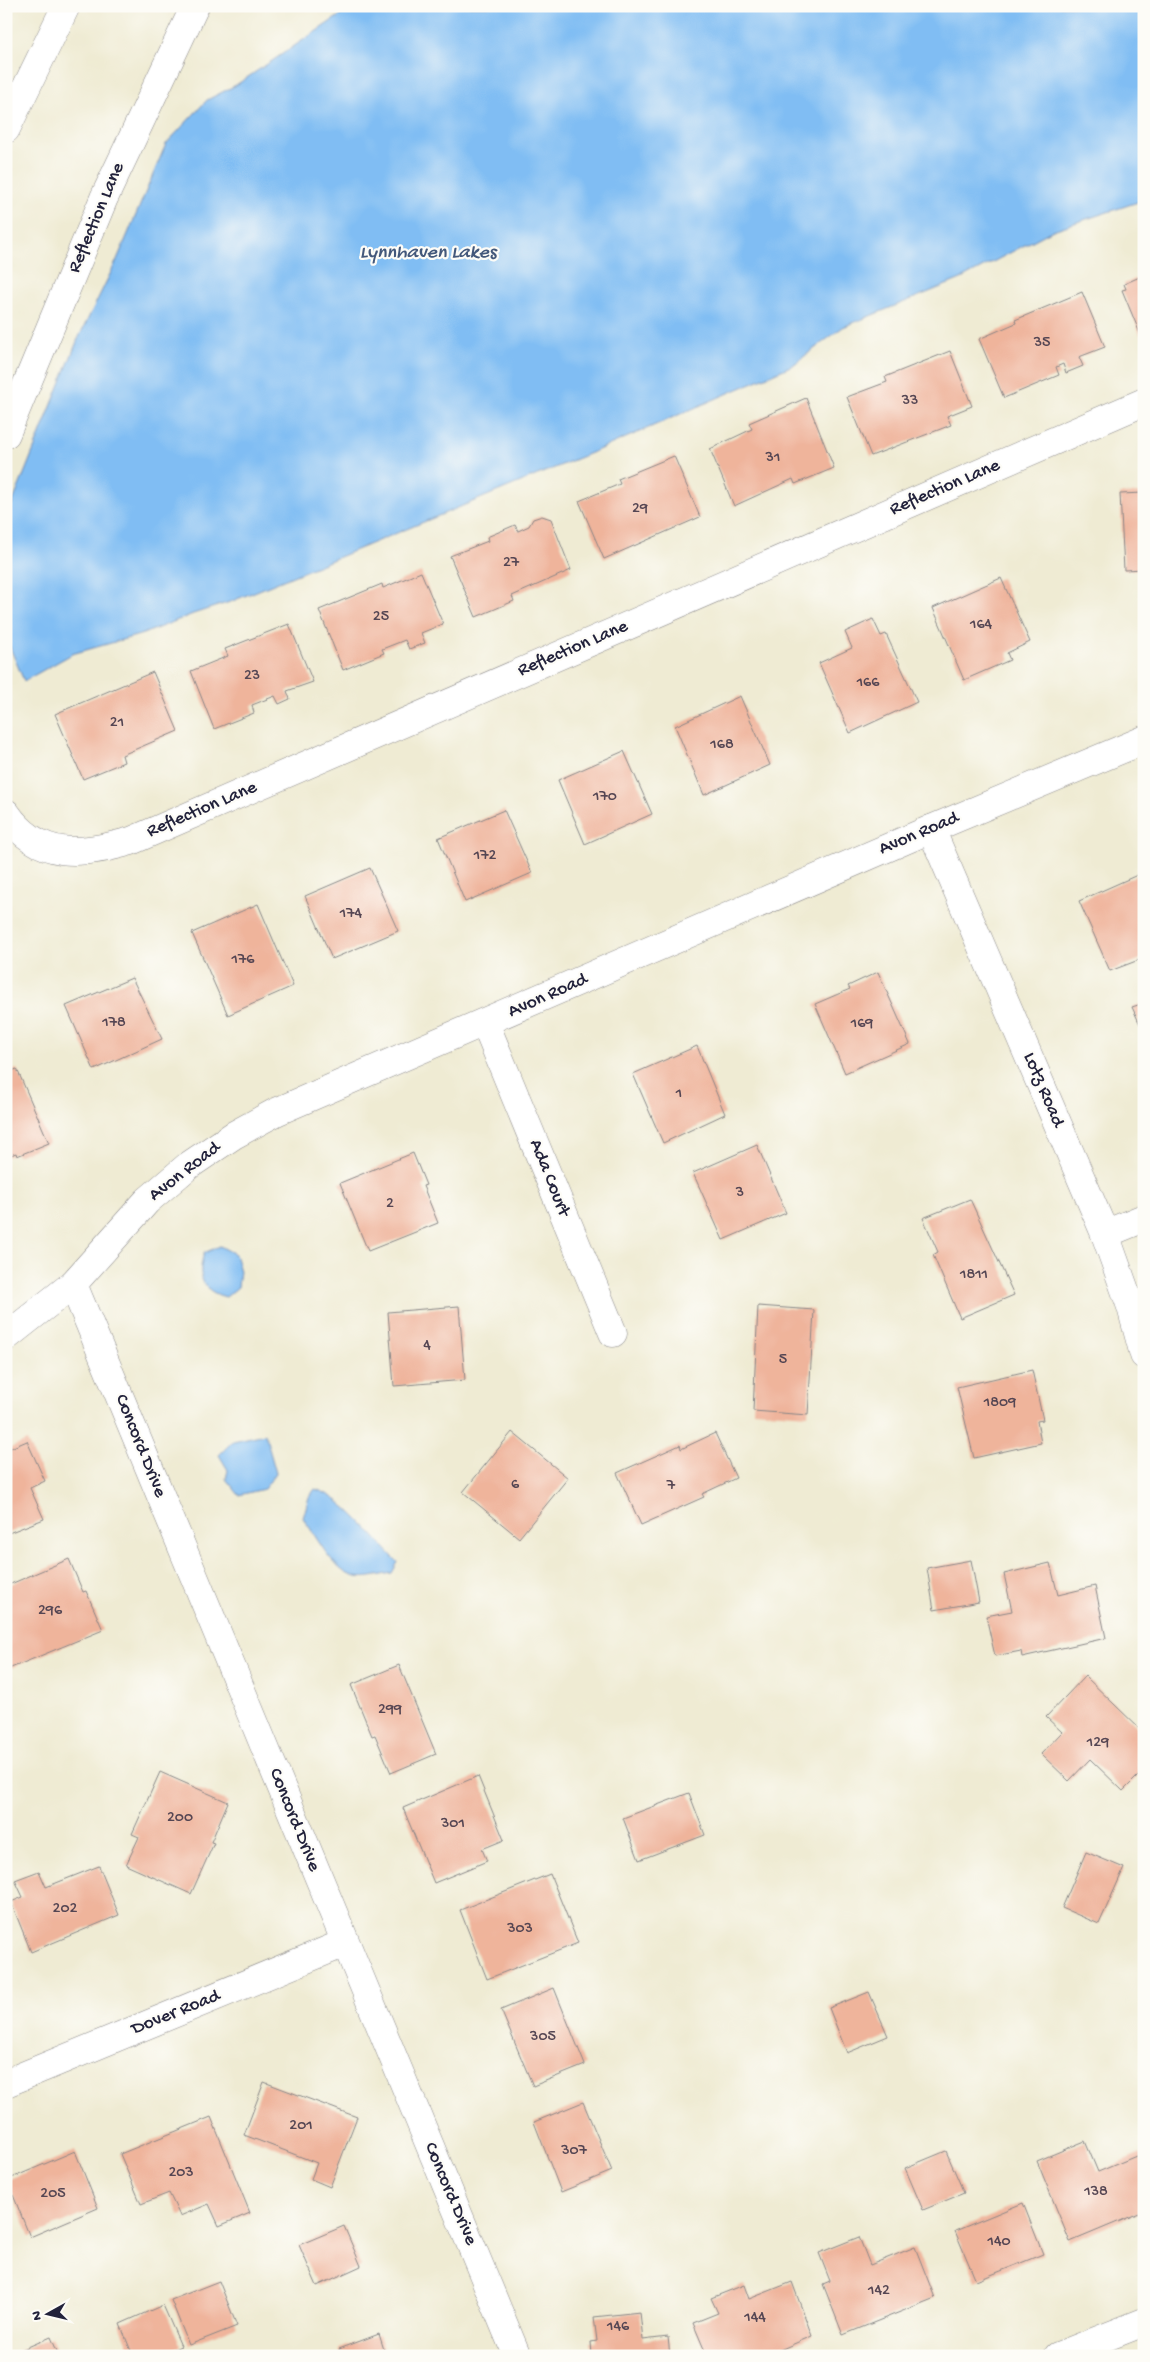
<svg xmlns="http://www.w3.org/2000/svg" width="1150" height="2362" viewBox="0 0 1150 2362" font-family="'Gochi Hand',sans-serif">
	<style>
		.water { fill: #80bdf3; stroke: #517097 }
		.building { fill: #efb49b }
		.lines { fill: none; stroke-linecap: round; stroke-linejoin: round }
		.minor-casing { stroke: #888687; stroke-width: 29 }
		.highway-casing { stroke: #888687; stroke-width: 29 }
		.minor { stroke: #fff; stroke-width: 28 }
		.highway { stroke: #fff; stroke-width: 28 }
		.labels { text-anchor: middle; dominant-baseline: central; stroke-width: 4.5; stroke-linejoin: round; paint-order: stroke }
		.number-label { font-size: 16px; fill: #554653 }
		.street-label { font-size: 19px; fill: #22223b; stroke: #fdfcf7 }
		.water-label { font-size: 20px; font-style: italic; fill: #43587b; stroke: #fdfcf7 }
	</style>
	<rect width="100%" height="100%" fill="#fdfcf7"/>
	<filter id="ink" filterUnits="userSpaceOnUse"><feTurbulence type="fractalNoise" baseFrequency=".02" numOctaves="2"/><feDisplacementMap in="SourceGraphic" scale="10" xChannelSelector="R" yChannelSelector="G"/><feConvolveMatrix kernelMatrix="1 2 1 2 8 2 1 2 1" color-interpolation-filters="sRGB"/></filter>
	<filter id="wash" filterUnits="userSpaceOnUse"><feTurbulence type="fractalNoise" baseFrequency=".0096" numOctaves="4" result="noise"/><feDisplacementMap in="SourceGraphic" scale="20" xChannelSelector="R" yChannelSelector="G"/><feGaussianBlur stdDeviation="1.12" result="paint"/><feColorMatrix in="noise" values="0 0 0 0 0 0 0 0 0 0 0 0 0 0 0 0 0 1.4 0 .05"/><feComposite in="paint" operator="in"/></filter>
	<g filter="url(#wash)">
		<rect width="100%" height="100%" fill="#efebd3"/>
		<!-- water -->
		<g class="water">
			<path d="M354,6H1144V200L1053,230L961,279L843,327L793,365L598,450L230,602L193,614L143,634L72,654L24,681L6,638V519L78,339L116,262L166,144L207,100L236,85Z"/>
			<path d="M220,1246L235,1254L240,1271L238,1287L226,1297C201,1291 197,1276 204,1253Z"/>
			<path d="M265,1434L276,1473L264,1489L239,1495L226,1479L228,1470L219,1455L233,1441Z"/>
			<path d="M315,1489C346,1498 375,1540 398,1562L392,1573C379,1575 362,1581 350,1575C331,1567 315,1534 303,1518L309,1497Z"/>
		</g>
		<g id="blocks">
			<!-- building -->
			<g class="building">
				<path d="M1144,275V343L1122,290L1126,289L1124,284Z"/>
				<path d="M1082,292L1105,347L1079,357L1083,366L1066,373L1063,364L1056,367L1059,375L1004,398L979,339L1016,323L1015,320Z"/>
				<path d="M950,351L972,406L947,416L951,425L871,456L847,397L887,382L885,377Z"/>
				<path d="M806,398L834,468L795,484L793,479L734,506L710,449L752,429L749,423Z"/>
				<path d="M674,456L700,517L604,559L579,501L620,484L618,479Z"/>
				<path d="M1144,493V569L1124,570L1120,494Z"/>
				<path d="M542,516L551,519L571,570L512,596L514,601L476,617L450,556L488,541L487,537L515,525L518,531L529,526L533,519Z"/>
				<path d="M421,572L443,624L421,633L425,643L409,649L405,640L382,649L384,653L343,670L319,610L382,584L383,588Z"/>
				<path d="M1001,578L1030,642L1007,653L1010,660L964,680L933,608Z"/>
				<path d="M873,619L881,636L886,634L917,702L850,733L819,663L852,648L845,632Z"/>
				<path d="M289,624L313,682L287,691L290,699L279,704L275,696L252,705L254,713L214,729L191,671L228,656L225,649Z"/>
				<path d="M153,672L178,731L122,755L124,762L83,779L55,714Z"/>
				<path d="M740,696L770,765L704,795L675,726Z"/>
				<path d="M624,751L652,814L585,844L558,780Z"/>
				<path d="M504,810L532,873L465,902L438,838Z"/>
				<path d="M370,868L398,931L332,959L305,896Z"/>
				<path d="M1144,872V958L1110,971L1079,901Z"/>
				<path d="M258,904L293,986L228,1015L192,933Z"/>
				<path d="M878,972L910,1044L845,1073L815,1004L850,989L848,986Z"/>
				<path d="M132,978L162,1039L94,1070L66,1006Z"/>
				<path d="M1144,1003V1033L1132,1007Z"/>
				<path d="M697,1046L725,1114L663,1143L633,1074Z"/>
				<path d="M17,1069L49,1143L17,1156L16,1153L6,1157V1073Z"/>
				<path d="M757,1145L786,1213L723,1240L693,1173Z"/>
				<path d="M413,1153L426,1185L423,1186L438,1223L368,1251L340,1183Z"/>
				<path d="M970,1199L1014,1295L960,1318L933,1255L938,1252L923,1218Z"/>
				<path d="M459,1306L465,1380L394,1386L388,1312Z"/>
				<path d="M758,1306L814,1310L808,1415L753,1411Z"/>
				<path d="M1032,1370L1043,1420L1037,1421L1041,1443L974,1458L957,1387Z"/>
				<path d="M512,1432L568,1478L519,1538L463,1492Z"/>
				<path d="M715,1433L736,1478L702,1494L704,1497L641,1525L617,1473L680,1445L681,1449Z"/>
				<path d="M27,1441L45,1481L30,1488L44,1519L6,1534V1450Z"/>
				<path d="M69,1559L83,1592L86,1591L103,1630L6,1670V1586Z"/>
				<path d="M971,1560L979,1602L934,1610L927,1568Z"/>
				<path d="M1050,1563L1058,1595L1095,1586L1106,1638L1022,1657L1021,1651L995,1656L986,1616L1012,1611L1004,1574Z"/>
				<path d="M399,1665L436,1754L391,1773L375,1735L372,1736L351,1685Z"/>
				<path d="M1085,1676L1144,1733V1770L1123,1791L1090,1759L1069,1781L1041,1754L1062,1732L1046,1717Z"/>
				<path d="M160,1772L228,1802L211,1842L214,1843L191,1894L126,1865L139,1837L132,1834Z"/>
				<path d="M478,1776L504,1840L482,1849L487,1861L434,1883L403,1808Z"/>
				<path d="M689,1793L705,1835L639,1860L623,1818Z"/>
				<path d="M1086,1852L1124,1868L1099,1924L1062,1908Z"/>
				<path d="M99,1866L119,1915L31,1952L11,1902L23,1897L15,1880L39,1871L46,1887Z"/>
				<path d="M550,1874L578,1943L487,1979L460,1910Z"/>
				<path d="M554,1988L585,2065L533,2086L501,2010Z"/>
				<path d="M869,1992L888,2036L847,2053L829,2008Z"/>
				<path d="M264,2082L357,2117L330,2187L311,2179L317,2163L244,2135Z"/>
				<path d="M583,2102L612,2171L561,2192L534,2122Z"/>
				<path d="M211,2117L250,2213L219,2226L209,2204L180,2216L169,2193L141,2204L120,2154Z"/>
				<path d="M1085,2141L1098,2172L1141,2154L1144,2161V2211L1070,2242L1037,2161Z"/>
				<path d="M75,2151L98,2208L30,2237L7,2180Z"/>
				<path d="M946,2151L964,2193L923,2210L905,2168Z"/>
				<path d="M1023,2203L1043,2254L976,2281L955,2231Z"/>
				<path d="M344,2226L361,2266L317,2286L299,2245Z"/>
				<path d="M859,2237L870,2265L915,2247L935,2298L843,2335L823,2284L830,2281L819,2253Z"/>
				<path d="M219,2281L237,2326L189,2345L171,2300Z"/>
				<path d="M792,2282L812,2336L766,2356H707L693,2323L718,2313L711,2298L744,2285L749,2299Z"/>
				<path d="M163,2305L181,2346L158,2356H133L120,2324Z"/>
				<path d="M640,2312L643,2340L668,2337L670,2356L592,2355L591,2342L597,2341L594,2317Z"/>
				<path d="M379,2334L386,2356H342L339,2349Z"/>
				<path d="M51,2337L59,2356H7Z"/>
			</g>
		</g>
	</g>
	<g filter="url(#ink)">
		<use href="#blocks" fill-opacity="0" stroke="#888687" stroke-width="1"/>
		<g class="lines">
			<!-- minor casing -->
			<g class="minor-casing">
				<g id="minor">
					<path d="M6,434L104,198L195,6"/>
					<path d="M6,813C39,861 83,855 131,841L1144,402"/>
					<path d="M931,829L1105,1234L1131,1307L1144,1355"/>
					<path d="M485,1023L613,1333"/>
					<path d="M1105,1234L1144,1218"/>
					<path d="M73,1284L517,2356"/>
					<path d="M6,1337L73,1284L147,1201L188,1166L234,1135L276,1112L931,829L1144,740"/>
					<path d="M6,2083L345,1943"/>
					<path d="M1058,2356L1144,2322"/>
				</g>
			</g>
			<!-- highway casing -->
			<g class="highway-casing">
				<path id="highway" d="M6,129L66,6"/>
			</g>
			<!-- minor -->
			<use href="#minor" class="minor"/>
			<!-- highway -->
			<use href="#highway" class="highway"/>
		</g>
	</g>
	<g class="labels">
		<!-- number labels -->
		<g class="number-label">
			<text x="1042" y="343">35</text>
			<text x="910" y="401">33</text>
			<text x="773" y="458">31</text>
			<text x="640" y="509">29</text>
			<text x="511" y="563">27</text>
			<text x="381" y="617">25</text>
			<text x="981" y="625">164</text>
			<text x="252" y="676">23</text>
			<text x="868" y="683">166</text>
			<text x="117" y="723">21</text>
			<text x="722" y="745">168</text>
			<text x="605" y="797">170</text>
			<text x="485" y="856">172</text>
			<text x="351" y="914">174</text>
			<text x="243" y="960">176</text>
			<text x="114" y="1023">178</text>
			<text x="862" y="1024">169</text>
			<text x="679" y="1094">1</text>
			<text x="740" y="1193">3</text>
			<text x="390" y="1204">2</text>
			<text x="974" y="1275">1811</text>
			<text x="427" y="1346">4</text>
			<text x="783" y="1360">5</text>
			<text x="1000" y="1403">1809</text>
			<text x="515" y="1485">6</text>
			<text x="671" y="1486">7</text>
			<text x="50" y="1611">296</text>
			<text x="390" y="1710">299</text>
			<text x="1098" y="1743">129</text>
			<text x="180" y="1818">200</text>
			<text x="453" y="1824">301</text>
			<text x="65" y="1909">202</text>
			<text x="520" y="1929">303</text>
			<text x="543" y="2037">305</text>
			<text x="301" y="2126">201</text>
			<text x="574" y="2151">307</text>
			<text x="181" y="2173">203</text>
			<text x="1096" y="2192">138</text>
			<text x="53" y="2194">205</text>
			<text x="999" y="2242">140</text>
			<text x="879" y="2291">142</text>
			<text x="755" y="2318">144</text>
			<text x="618" y="2327">146</text>
		</g>
		<!-- street labels -->
		<g class="street-label">
			<text transform="translate(97 218) rotate(-67)">Reflection Lane</text>
			<text transform="translate(945 488) rotate(-23)">Reflection Lane</text>
			<text transform="translate(573 649) rotate(-23)">Reflection Lane</text>
			<text transform="translate(202 810) rotate(-23)">Reflection Lane</text>
			<text transform="translate(919 834) rotate(-23)">Avon Road</text>
			<text transform="translate(548 996) rotate(-24)">Avon Road</text>
			<text transform="translate(1043 1090) rotate(67)">Lotz Road</text>
			<text transform="translate(185 1172) rotate(-38)">Avon Road</text>
			<text transform="translate(549 1178) rotate(68)">Ada Court</text>
			<text transform="translate(140 1446) rotate(68)">Concord Drive</text>
			<text transform="translate(294 1820) rotate(68)">Concord Drive</text>
			<text transform="translate(176 2013) rotate(-22)">Dover Road</text>
			<text transform="translate(450 2194) rotate(67)">Concord Drive</text>
		</g>
		<!-- water labels -->
		<g class="water-label">
			<text x="428" y="253">Lynnhaven Lakes</text>
		</g>
	</g>
	<!-- margin -->
	<rect width="1150" height="2362" fill="none" stroke="#fdfcf7" stroke-width="25"/>
	<!-- north arrow -->
	<g transform="translate(48 2314) rotate(262)" stroke="#fdfcf7" stroke-width="4" paint-order="stroke">
	<path d="M0-4L9 19L0 12L-9 19Z" fill="#22223b"/>
	<text y="-8" font-size="14" font-weight="bold" text-anchor="middle" fill="#22223b">N</text>
	</g>
</svg>
